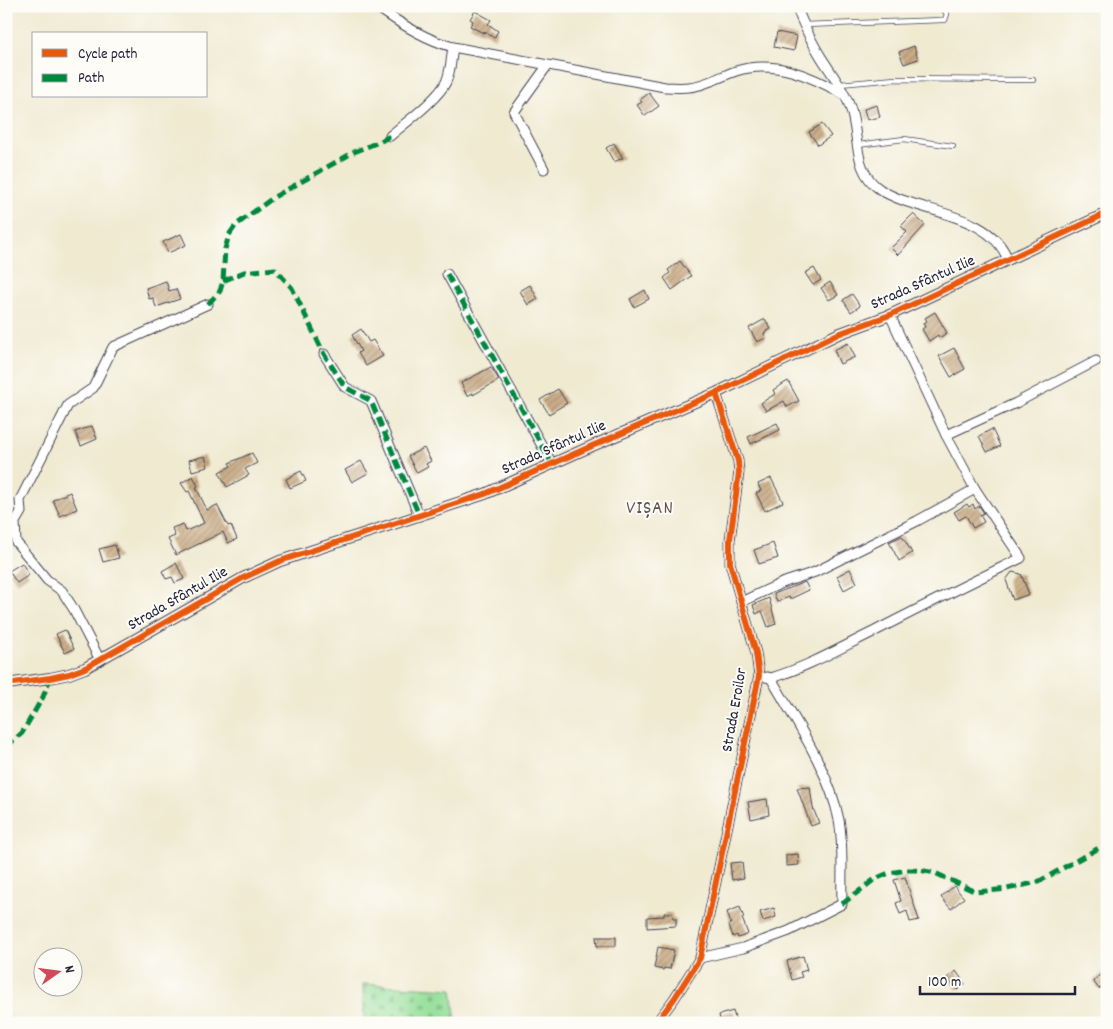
<svg xmlns="http://www.w3.org/2000/svg" width="1113" height="1029" viewBox="0 0 1113 1029" font-family="Dekko,sans-serif">
	<style>
		.cemetery { fill: url(#cemetery-stones); stroke: #5c806a }
		.building { fill: url(#building-hatch) }
		.lines { fill: none; stroke-linecap: round; stroke-linejoin: round }
		.service-casing { stroke: #414052; stroke-width: 6 }
		.minor-casing { stroke: #414052; stroke-width: 11 }
		.tertiary-casing { stroke: #414052; stroke-width: 12 }
		.service { stroke: #fff; stroke-width: 4.5 }
		.minor { stroke: #fff; stroke-width: 9 }
		.tertiary { stroke: #fff; stroke-width: 10 }
		.quiet { stroke: #00873e; stroke-width: 5; stroke-dasharray: 10 5; stroke-linecap: butt }
		.cycleway-casing { stroke: #fdfcf7; stroke-width: 9 }
		.cycleway { stroke: #e8590c; stroke-width: 6 }
		.labels { text-anchor: middle; dominant-baseline: central; stroke-width: 4; stroke-linejoin: round; paint-order: stroke }
		.street-label { font-size: 16px; fill: #22223b; stroke: #fdfcf7 }
		.quarter-label { font-size: 19px; letter-spacing: 1px; fill: #5d5356; stroke: #fdfcf7 }
	</style>
	<defs>
		<pattern id="cemetery-stones" width="16" height="16" patternUnits="userSpaceOnUse" patternTransform="scale(1.25)"><rect width="16" height="16" fill="#95df9a"/><path d="M2 7V4a2 2 0 0 1 4 0v3zM10 15v-3a2 2 0 0 1 4 0v3z" fill="#80bf86"/></pattern>
		<pattern id="building-hatch" width="6" height="6" patternUnits="userSpaceOnUse" patternTransform="scale(1.25)"><rect width="6" height="6" fill="#cbad87"/><path d="M-1 1l2-2M0 6l6-6M5 7l2-2" fill="none" stroke="#a48c70"/></pattern>
	</defs>
	<rect width="100%" height="100%" fill="#fdfcf7"/>
	<filter id="ink" filterUnits="userSpaceOnUse"><feTurbulence type="fractalNoise" baseFrequency=".02" numOctaves="2"/><feDisplacementMap in="SourceGraphic" scale="10" xChannelSelector="R" yChannelSelector="G"/><feConvolveMatrix kernelMatrix="1 2 1 2 8 2 1 2 1" color-interpolation-filters="sRGB"/></filter>
	<filter id="wash" filterUnits="userSpaceOnUse"><feTurbulence type="fractalNoise" baseFrequency=".0096" numOctaves="4" result="noise"/><feDisplacementMap in="SourceGraphic" scale="20" xChannelSelector="R" yChannelSelector="G"/><feGaussianBlur stdDeviation="1.12" result="paint"/><feColorMatrix in="noise" values="0 0 0 0 0 0 0 0 0 0 0 0 0 0 0 0 0 1.4 0 .05"/><feComposite in="paint" operator="in"/></filter>
	<g filter="url(#wash)">
		<rect width="100%" height="100%" fill="#f0ead1"/>
		<!-- cemetery -->
		<path class="cemetery" d="M363,984L452,989L456,1023H364Z"/>
		<g id="blocks">
			<!-- building -->
			<g class="building">
				<path d="M475,11L491,20L488,24L498,31L494,38L484,31L483,33L470,26L473,21L470,19Z"/>
				<path d="M777,32L797,36L794,51L774,47Z"/>
				<path d="M914,46L918,59L904,64L899,52Z"/>
				<path d="M649,93L659,106L645,116L637,105L642,102L640,100Z"/>
				<path d="M877,105L880,117L867,120L864,109Z"/>
				<path d="M822,124L831,136L818,145L809,132Z"/>
				<path d="M614,143L623,158L614,162L606,148Z"/>
				<path d="M913,214L925,225L898,255L891,248L907,232L901,226Z"/>
				<path d="M181,234L186,245L168,253L163,242Z"/>
				<path d="M680,261L691,276L672,290L664,278L670,273L668,270Z"/>
				<path d="M814,268L821,280L813,285L805,273Z"/>
				<path d="M166,281L169,291L176,289L180,299L156,307L153,298L149,299L146,288Z"/>
				<path d="M830,282L838,295L829,300L821,288Z"/>
				<path d="M530,285L538,299L528,305L520,291Z"/>
				<path d="M645,290L649,299L634,307L630,299Z"/>
				<path d="M852,294L860,306L851,312L843,300Z"/>
				<path d="M935,312L947,333L939,338L938,335L929,341L922,329L925,327L923,323L927,321L925,318Z"/>
				<path d="M765,319L771,329L764,333L766,338L757,342L749,328Z"/>
				<path d="M361,329L369,342L373,340L383,356L366,366L358,353L361,351L352,335Z"/>
				<path d="M848,343L855,357L840,364L834,350Z"/>
				<path d="M954,348L965,369L951,377L939,356Z"/>
				<path d="M491,367L499,380L473,395V393L467,396L461,383Z"/>
				<path d="M788,381L799,401L787,407L784,401L766,411L761,403L775,394L773,390Z"/>
				<path d="M558,389L567,403L549,414L540,400Z"/>
				<path d="M777,423L780,430L751,444L748,437Z"/>
				<path d="M92,426L97,439L81,446L75,432Z"/>
				<path d="M992,429L1000,446L987,452L979,436Z"/>
				<path d="M424,448L431,461L426,464L428,467L417,473L408,456Z"/>
				<path d="M252,453L257,463L245,469L249,475L227,487L219,472L231,466L229,463Z"/>
				<path d="M205,456L208,467L192,471L189,460Z"/>
				<path d="M361,461L368,473L352,482L345,470Z"/>
				<path d="M301,471L306,481L290,488L286,479Z"/>
				<path d="M193,476L198,486L196,487L207,510L217,505L228,526L231,525L237,539L228,543L223,532L176,555L168,539L175,536L172,528L183,524L186,531L204,523L189,491L187,492L181,483Z"/>
				<path d="M771,478L783,502L765,511L756,493L761,491L758,484Z"/>
				<path d="M70,492L77,509L60,516L53,500Z"/>
				<path d="M967,504L969,507L973,504L975,509L979,506L984,513L980,515L984,522L973,528L966,516L959,520L954,512Z"/>
				<path d="M902,536L912,553L899,561L889,542Z"/>
				<path d="M773,543L778,558L759,564L754,550Z"/>
				<path d="M115,545L119,558L103,562L99,549Z"/>
				<path d="M22,563L29,575L17,583L9,571Z"/>
				<path d="M176,563L184,579L175,583L172,577L166,579L162,571Z"/>
				<path d="M850,569L857,583L844,590L837,576Z"/>
				<path d="M1012,572L1021,574L1029,594L1013,600L1006,580Z"/>
				<path d="M805,582L809,590L790,599L789,597L777,602L774,594Z"/>
				<path d="M769,598L776,624L768,627L762,611L756,614L753,605Z"/>
				<path d="M65,630L74,649L65,653L56,634Z"/>
				<path d="M810,787L813,808L819,823L811,826L797,788Z"/>
				<path d="M767,799L769,815L751,819L748,802Z"/>
				<path d="M798,854L799,865L786,866V855Z"/>
				<path d="M742,862L744,878L732,880L730,863Z"/>
				<path d="M905,877L919,920L910,922L907,911L900,914L896,903L901,901L894,880Z"/>
				<path d="M954,886L964,898L951,909L941,897Z"/>
				<path d="M740,907L744,918H742L748,934L738,938L737,935L733,937L729,925L731,924L727,912Z"/>
				<path d="M774,908L776,917L763,921L760,912Z"/>
				<path d="M664,913H672L673,918H676V926L647,928V917L664,916Z"/>
				<path d="M596,937H616V946H597Z"/>
				<path d="M658,947L674,950L670,969L664,968L663,970L654,968Z"/>
				<path d="M803,956L807,970L800,972L802,977L792,980L787,961Z"/>
				<path d="M1107,969V983L1099,989L1093,981Z"/>
				<path d="M956,971L965,984L957,990L947,978Z"/>
				<path d="M733,1011L736,1021L733,1023H721L719,1015Z"/>
			</g>
		</g>
	</g>
	<g filter="url(#ink)">
		<use href="#blocks" fill-opacity="0" stroke="#414052" stroke-width="1"/>
		<g class="lines">
			<!-- service casing -->
			<g class="service-casing">
				<g id="service">
					<path d="M804,25L943,20H945L947,14L941,6"/>
					<path d="M840,84L895,79L1033,80"/>
					<path d="M858,145L904,139L953,146"/>
					<path d="M1107,843V850"/>
				</g>
			</g>
			<!-- minor casing -->
			<g class="minor-casing">
				<g id="minor">
					<path d="M376,6C400,24 424,39 453,47C451,59 451,71 446,82C438,99 405,123 390,136"/>
					<path d="M796,6C803,24 811,41 821,57C831,73 844,89 850,107C860,135 852,172 881,190C917,213 991,212 1008,260"/>
					<path d="M453,47L665,87C673,87 681,88 689,87C705,86 721,76 736,71C774,59 811,76 843,94"/>
					<path d="M544,169L514,112L547,66"/>
					<path d="M447,274L552,464"/>
					<path d="M324,354L345,387L371,401L419,515"/>
					<path d="M946,435L1016,403L1096,361"/>
					<path d="M741,602L782,583L815,572L917,521L975,489"/>
					<path d="M100,660L73,608L62,591L47,580L16,542L15,522L21,512L20,500L68,405L93,388L113,347L208,304"/>
					<path d="M771,678C810,666 838,649 875,631C923,606 972,582 1021,558L975,489L946,435L890,315"/>
					<path d="M700,958L743,948L789,931L842,904C841,876 844,847 839,820C829,770 796,722 771,678L766,677"/>
					<path d="M656,1023L674,999L700,958L759,676L756,653L730,563V540L739,472L738,461L716,393"/>
				</g>
			</g>
			<!-- tertiary casing -->
			<g class="tertiary-casing">
				<path id="tertiary" d="M6,684L50,678L69,674L85,668L243,578L280,561L485,494L592,446L716,393L838,334L890,315L1107,213"/>
			</g>
			<!-- service -->
			<use href="#service" class="service"/>
			<!-- minor -->
			<use href="#minor" class="minor"/>
			<!-- tertiary -->
			<use href="#tertiary" class="tertiary"/>
			<!-- quiet -->
			<g class="quiet">
				<path d="M447,274L552,464"/>
				<path d="M223,281L244,272L275,269L292,288L324,354L345,387L371,401L419,515"/>
				<path d="M208,304L220,291L223,281L225,249L229,235L236,225L274,197L354,152L381,141L390,136"/>
				<path d="M6,747L22,733L43,697L50,678"/>
				<path d="M842,904L875,879L889,873L906,870H919L935,873L976,892L1007,889L1038,882L1106,844"/>
			</g>
			<!-- cycleway casing -->
			<g class="cycleway-casing">
				<g id="cycleway">
					<path d="M6,684L50,678L69,674L85,668L243,578L280,561L485,494L592,446L716,393L838,334L890,315L1107,213"/>
					<path d="M656,1023L674,999L700,958L759,676L756,653L730,563V540L739,472L738,461L716,393"/>
				</g>
			</g>
			<!-- cycleway -->
			<use href="#cycleway" class="cycleway"/>
		</g>
	</g>
	<g class="labels">
		<!-- street labels -->
		<g class="street-label">
			<text transform="translate(923 283) rotate(-24)">Strada Sfântul Ilie</text>
			<text transform="translate(554 448) rotate(-24)">Strada Sfântul Ilie</text>
			<text transform="translate(178 599) rotate(-30)">Strada Sfântul Ilie</text>
			<text transform="translate(735 710) rotate(-80)">Strada Eroilor</text>
		</g>
		<!-- quarter labels -->
		<g class="quarter-label">
			<text x="650" y="509">VIȘAN</text>
		</g>
	</g>
	<!-- margin -->
	<rect width="1113" height="1029" fill="none" stroke="#fdfcf7" stroke-width="25"/>
	<!-- legend -->
	<rect x="32" y="32" width="175" height="65" fill="#fdfcf7" stroke="#a5a5ac"/>
	<rect x="42" y="49" width="25" height="8" fill="#e8590c" stroke="#a5a5ac"/>
	<text x="78" y="58" font-size="15" fill="#22223b">Cycle path</text>
	<rect x="42" y="74" width="25" height="8" fill="#00873e" stroke="#a5a5ac"/>
	<text x="78" y="82" font-size="15" fill="#22223b">Path</text>
	<!-- north arrow -->
	<g transform="translate(58 972) rotate(76)"><circle r="24" fill="#fdfcf7" stroke="#a5a5ac"/>
	<path d="M0-4L9 19L0 12L-9 19Z" fill="#d1495b"/>
	<text y="-8" font-size="14" font-weight="bold" text-anchor="middle" fill="#22223b">N</text>
	</g>
	<!-- scale -->
	<path d="M920 986v8h155v-8" fill="none" stroke="#22223b" stroke-width="2.5"/>
	<text x="928" y="986" font-size="15" fill="#22223b" stroke="#fdfcf7" stroke-width="4" paint-order="stroke">100 m</text>
</svg>
